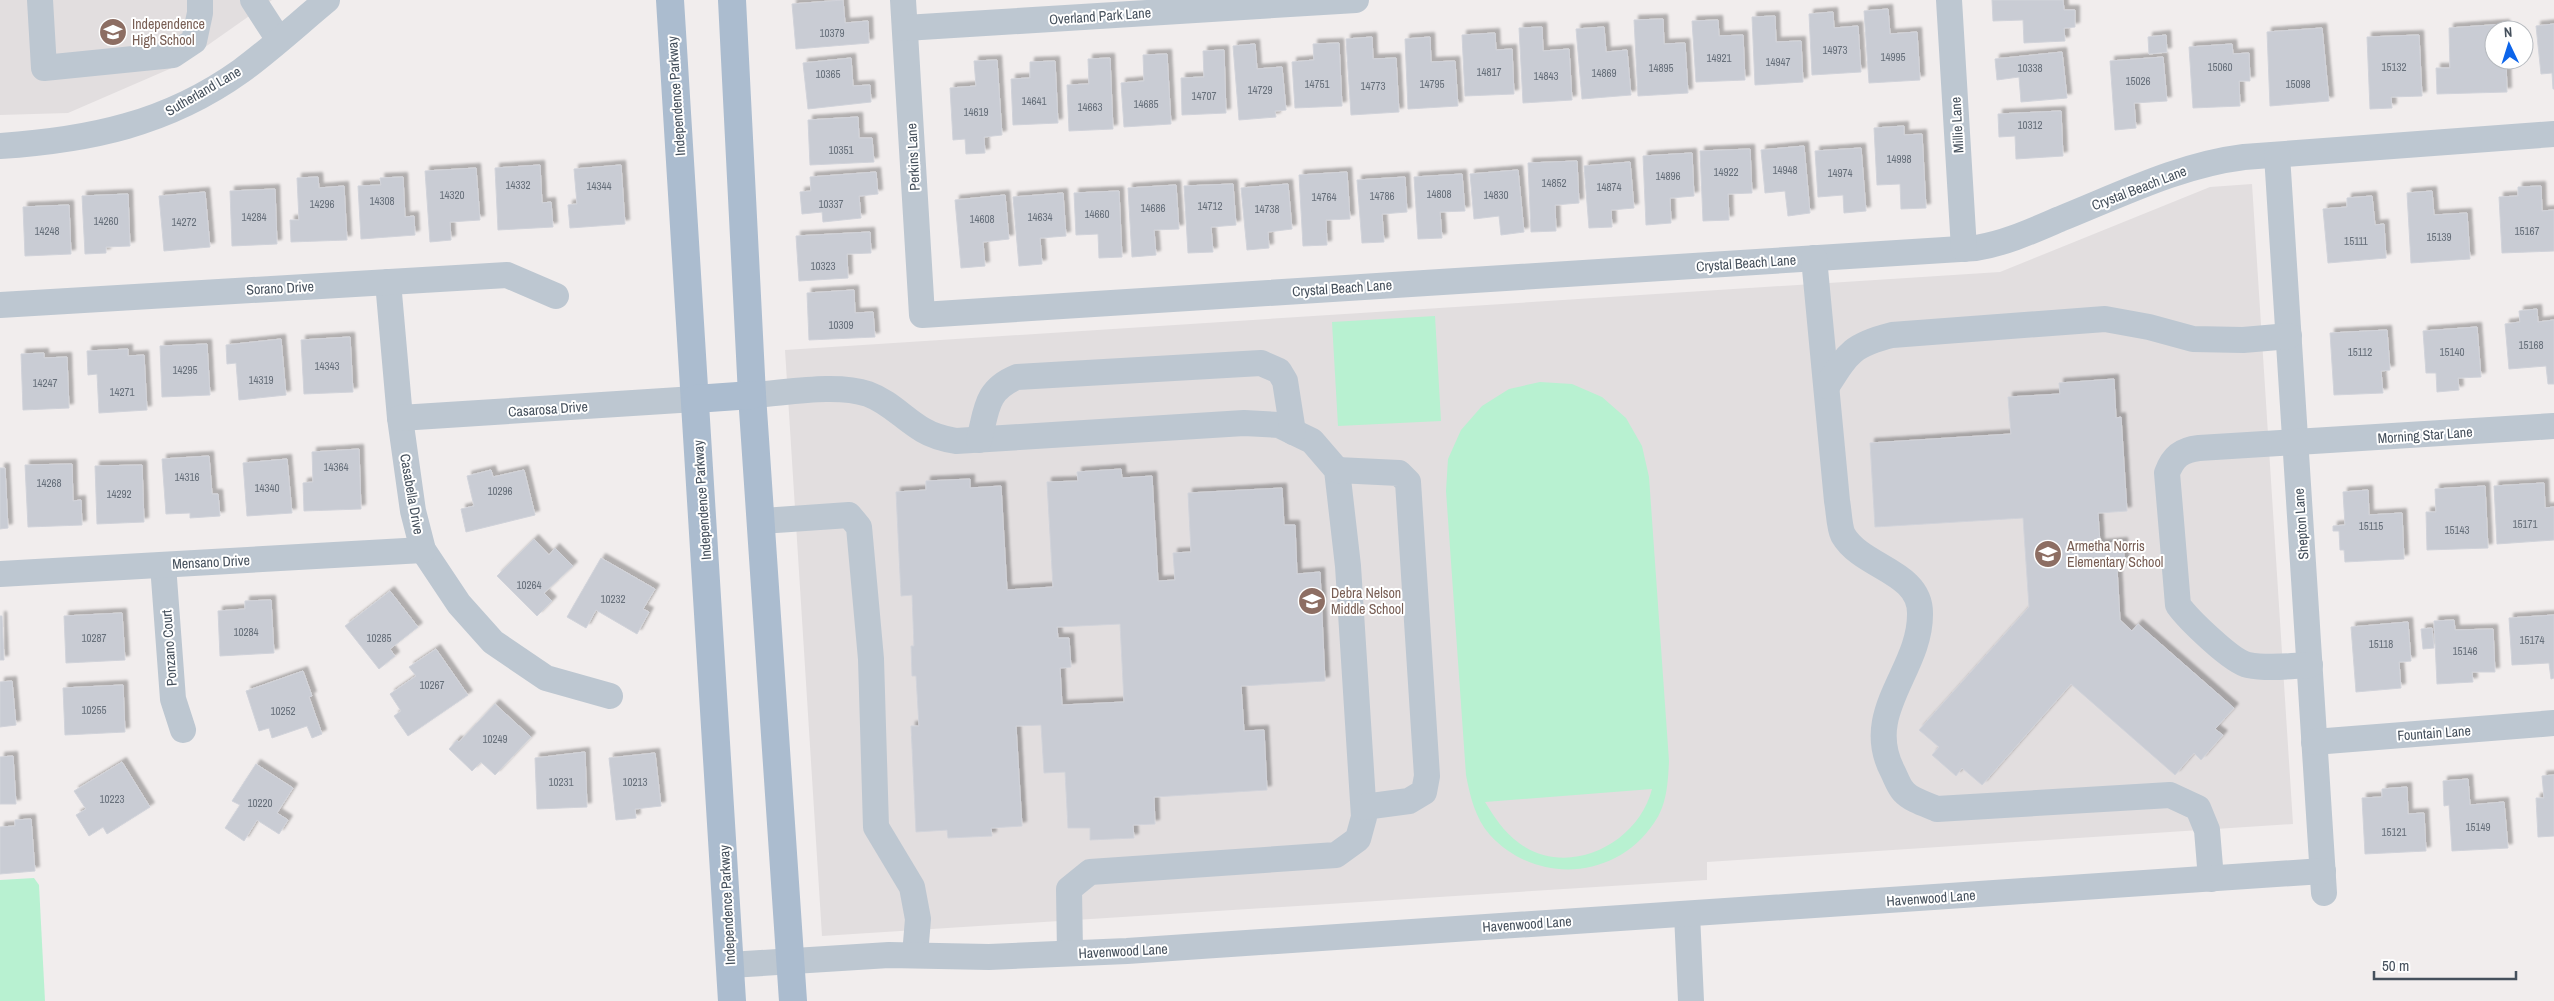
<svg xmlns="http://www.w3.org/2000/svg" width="2554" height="1001" viewBox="0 0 2554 1001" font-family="'Archivo Narrow',sans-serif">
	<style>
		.education { fill: #e2dedf }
		.green { fill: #b8f1d1; fill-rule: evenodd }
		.building { fill: #c9ccd4; stroke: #d1d3da; fill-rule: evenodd; filter: url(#shadow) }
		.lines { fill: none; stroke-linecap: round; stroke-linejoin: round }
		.minor { stroke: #bdc7d1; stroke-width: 26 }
		.major { stroke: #abbccf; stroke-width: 28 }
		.labels { text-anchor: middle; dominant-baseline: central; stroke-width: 4; stroke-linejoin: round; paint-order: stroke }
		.number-label { font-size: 11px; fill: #666f7a }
		.street-label { font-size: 14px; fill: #45505c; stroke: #fff }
		.education-label { font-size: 14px; fill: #785e54; stroke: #fff; text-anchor: start }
	</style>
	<defs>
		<filter id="shadow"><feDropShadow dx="4.5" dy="-4.5" stdDeviation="1" flood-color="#0004"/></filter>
	</defs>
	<rect width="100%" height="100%" fill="#f1eded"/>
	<!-- education -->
	<g class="education">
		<path d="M0,0H272L181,64L68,113L0,115Z"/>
		<path d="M2252,184L2293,824L1707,862V880L822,936L785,350L2000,272L2210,187Z"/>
	</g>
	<!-- green -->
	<g class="green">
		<path d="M1435,316L1441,421L1338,426L1332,322Z"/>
		<path d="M1540,382L1572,384L1602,397L1626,418L1642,446L1649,477L1669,761C1668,782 1667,805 1654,823C1616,880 1536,885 1490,835C1475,818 1470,796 1466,775L1446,491L1448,459L1461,430L1482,406L1509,389ZM1652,789C1638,844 1568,879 1519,843C1503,831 1495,818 1485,802Z"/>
		<path d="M34,878L39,885L45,1001H0V880Z"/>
	</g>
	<!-- building -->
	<g class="building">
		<path d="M843,0L845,23L868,21L869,43L796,49L792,4Z"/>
		<path d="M1992,0H2063L2064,10H2075V27L2064,28L2065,41L2024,43L2023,20L1993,21Z"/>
		<path d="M1888,9L1890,34L1917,32L1920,80L1869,83L1864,11Z"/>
		<path d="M1833,12L1834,28L1858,26L1861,72L1812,75L1809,14Z"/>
		<path d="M1775,16L1776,42L1801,41L1803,82L1755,85L1752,17Z"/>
		<path d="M1663,19L1664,44L1685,43L1688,93L1638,96L1634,20Z"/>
		<path d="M1718,20L1719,36L1743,35L1745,80L1696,82L1692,21Z"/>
		<path d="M2505,24V30H2494V60H2506L2507,92L2437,94L2436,68H2450L2449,28Z"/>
		<path d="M2554,24V89H2553L2552,73L2541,74L2536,26Z"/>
		<path d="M1542,27L1543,51L1569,49L1572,100L1523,103L1519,28Z"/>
		<path d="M1604,27L1606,52L1627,50L1631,95L1582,99L1576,29Z"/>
		<path d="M2322,28L2329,101L2270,106L2267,32Z"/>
		<path d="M1495,33L1496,50L1512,49L1514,94L1465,96L1462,35Z"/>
		<path d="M2166,35L2167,52L2149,54L2148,37Z"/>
		<path d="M2419,35L2422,96L2391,97L2392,108L2370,109L2367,37Z"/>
		<path d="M1372,37L1373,59L1396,58L1399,112L1351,115L1346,39Z"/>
		<path d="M1430,37L1431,62L1455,61L1458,106L1408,109L1405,39Z"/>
		<path d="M1339,43L1342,106L1295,108L1292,62L1314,60L1313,44Z"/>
		<path d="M1255,44L1257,69L1282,67L1286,110L1275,111L1276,117L1239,120L1233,46Z"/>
		<path d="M2232,44L2233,54L2249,53L2250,81H2239L2240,106L2193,108L2189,47Z"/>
		<path d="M1224,50L1226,113L1182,115L1181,78L1204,77L1203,51Z"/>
		<path d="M2062,52L2067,98L2021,102L2019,77L1997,80L1995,59Z"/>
		<path d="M1167,54L1171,124L1124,127L1121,83L1144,81L1143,55Z"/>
		<path d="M2163,57L2167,101L2134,103L2136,128L2115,130L2110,61Z"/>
		<path d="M851,58L853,86L870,85L871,102L808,109L803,63Z"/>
		<path d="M1110,58L1113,129L1069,131L1067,85L1089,84L1088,59Z"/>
		<path d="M997,60L1002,135L984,137L985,153L966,154L965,139L953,140L950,88L976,86L974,61Z"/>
		<path d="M1055,61L1058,123L1013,125L1011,79L1030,78V62Z"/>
		<path d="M2061,111L2063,156L2016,159L2015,136L1999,137L1998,114Z"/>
		<path d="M858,117L859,138H872L874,162L810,165L808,120Z"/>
		<path d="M1904,126V135L1922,134L1926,208L1901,209L1900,184L1877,185L1874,128Z"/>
		<path d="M1804,146L1810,213L1788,216L1785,191L1765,193L1761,150Z"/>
		<path d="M1861,148L1866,211L1844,213L1843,195L1818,197L1815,151Z"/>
		<path d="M1750,149L1752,193L1728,194L1729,220L1703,221L1700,151Z"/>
		<path d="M1692,153L1694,196L1670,198L1671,223L1646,225L1643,156Z"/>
		<path d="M1577,161L1579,203L1555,205L1556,231L1531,232L1528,163Z"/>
		<path d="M1630,162L1634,208L1611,210L1612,227L1589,228L1584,166Z"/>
		<path d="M540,165L542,203L551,202L553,227L498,230L495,168Z"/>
		<path d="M621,165L625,224L570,228L568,205L577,204L574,169Z"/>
		<path d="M476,168L480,220L450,222L451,240L430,242L425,171Z"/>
		<path d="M1518,170L1524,232L1501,235L1499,216L1474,219L1470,174Z"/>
		<path d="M876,172L878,194L859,196L861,218L823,222L822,212L802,214L800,192L811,191L810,177Z"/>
		<path d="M1347,172L1350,219L1326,220L1327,245L1303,246L1299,175Z"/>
		<path d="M1462,174L1465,211L1440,212L1442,238L1418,239L1414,177Z"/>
		<path d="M318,177L319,188L344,186L347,240L291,242L290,220H299L297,178Z"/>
		<path d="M403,177L405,217L414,216L415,235L361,239L358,186L381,185L380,178Z"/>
		<path d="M1405,177L1407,212L1382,214L1384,242L1362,243L1357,180Z"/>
		<path d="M1233,184L1236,225L1211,227L1213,252L1188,253L1184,186Z"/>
		<path d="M1288,184L1292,229L1268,232L1269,248L1247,250L1241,188Z"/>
		<path d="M1176,185L1179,229L1154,230L1156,255L1132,257L1128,188Z"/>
		<path d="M2541,186L2542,211L2554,210V251L2502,253L2499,197L2518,196V187Z"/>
		<path d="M275,189L277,244L232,246L230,191Z"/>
		<path d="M1119,191L1122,257L1099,258L1098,234L1076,235L1074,193Z"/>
		<path d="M2432,191L2434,215L2467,213L2470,259L2411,263L2407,193Z"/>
		<path d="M205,192L210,247L164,251L159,196Z"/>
		<path d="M1063,193L1066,236L1040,238L1042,264L1019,266L1013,197Z"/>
		<path d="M128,194L130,246L106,247V253L85,254L82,196Z"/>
		<path d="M1005,195L1009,239L983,242L985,266L961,268L955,200Z"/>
		<path d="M2372,196L2375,225L2384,224L2386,258L2328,263L2323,209L2347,207V198Z"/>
		<path d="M69,205L71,254L25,256L23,207Z"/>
		<path d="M870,232L871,253L847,254L848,278L799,281L796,236Z"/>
		<path d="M854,290L855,313L873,312L875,337L809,340L807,293Z"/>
		<path d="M2537,309L2538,322L2554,320V384H2548L2546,366L2509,369L2505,324L2520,322L2519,311Z"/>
		<path d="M2477,327L2481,377L2458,378L2459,390L2437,392L2436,373H2426L2423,331Z"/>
		<path d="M2387,330L2390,370L2381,371L2383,393L2334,395L2330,333Z"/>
		<path d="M350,337L353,392L304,394L301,340Z"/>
		<path d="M281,339L286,395L239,400L236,363L227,364L226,345Z"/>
		<path d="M207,344L210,395L162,397L160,346Z"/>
		<path d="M128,349V356L144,355L147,410L99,413L97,374L88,375L87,351Z"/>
		<path d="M44,353V358L67,357L69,408L23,410L21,354Z"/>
		<path d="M2114,379L2116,418L2121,417L2127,511L2098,513L2100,544L2123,542L2125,568H2117L2120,620L2132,631L2138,624L2234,708L2215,729L2223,735L2201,760L2194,753L2175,775L2071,684L1982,785L1962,768L1956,776L1932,755L1939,747L1919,730L2029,607L2023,518L1875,527L1870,443L2011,434L2008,397L2060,394L2059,383Z"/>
		<path d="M359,449L361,509L304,511L303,483L313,482L312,452Z"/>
		<path d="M209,456L212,494H218L220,516L190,518V513L166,514L162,459Z"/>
		<path d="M287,459L292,513L247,516L243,463Z"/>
		<path d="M72,464L73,501L81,500L82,525L28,527L25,465Z"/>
		<path d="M142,465L144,522L97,524L95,466Z"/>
		<path d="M0,468H5L8,528L0,529Z"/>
		<path d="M1121,469L1122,478L1152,476L1158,581L1175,580L1173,553L1191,552L1188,493L1282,488L1284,525H1295L1297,574L1320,572L1325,681L1241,686L1244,731L1264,730L1267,790L1154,797L1155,824L1133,825L1134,838L1090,840V828H1068L1065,772L1044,773L1041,725L1016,726L1022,826L991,828L992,836L948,838L947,830L916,832L911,726H919L916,676H912L911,646H914L912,595L901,596L896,492L926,490V481L970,479V488L1001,486L1007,590L1053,587L1047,482L1078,481L1077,472ZM1120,624L1124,702L1062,705L1060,668L1071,667L1069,638H1058L1057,627Z"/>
		<path d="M491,470L493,477L524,470L535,515L466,532L461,509L474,506L467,476Z"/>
		<path d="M2544,483L2545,508L2554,507V540L2497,544L2494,486Z"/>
		<path d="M2485,486L2488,548L2427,550L2426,512H2436L2435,489Z"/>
		<path d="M2368,490L2369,515L2402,513L2404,559L2345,562L2344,550H2340L2339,531H2333V526L2345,525L2343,492Z"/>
		<path d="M534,539L549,555L555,548L573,566L544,593L552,601L537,616L497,576Z"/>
		<path d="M601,558L655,589L643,609L649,612L637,634L596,610L586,628L567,617Z"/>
		<path d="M390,591L418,627L390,649L395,656L379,669L345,626Z"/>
		<path d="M271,600L274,653L220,656L218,611L245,609V601Z"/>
		<path d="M122,613L125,660L66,663L64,616Z"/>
		<path d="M2554,615V678L2551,679L2549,663L2512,665L2509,618Z"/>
		<path d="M0,616H2L4,660H0Z"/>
		<path d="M2454,620L2455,630L2493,629L2495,672H2472L2473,682L2437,684L2434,621Z"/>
		<path d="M2408,622L2411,661L2399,662L2401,688L2356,692L2351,627Z"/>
		<path d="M2432,628L2434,648L2423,649L2421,629Z"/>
		<path d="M436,649L468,695L408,736L394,716L401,711L390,694L416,676L409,667Z"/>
		<path d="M303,671L312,696L309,697L322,734L312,738L307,726L272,738L269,728L259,731L246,691Z"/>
		<path d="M12,681L16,725L0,727V682Z"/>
		<path d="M123,685L125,732L65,735L63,688Z"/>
		<path d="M495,704L531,737L495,775L481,762L472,771L449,749L457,740L459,742Z"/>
		<path d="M585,752L587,807L537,809L535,758Z"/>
		<path d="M655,753L661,806L635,809L636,818L616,820L609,758Z"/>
		<path d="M13,756L16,804H0V757Z"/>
		<path d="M122,762L150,807L107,834L103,827L89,836L76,815L86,809L74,791Z"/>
		<path d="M256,764L293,788L277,813L288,820L279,834L257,820L244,841L225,828L240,805L232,801Z"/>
		<path d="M2554,775V836L2538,837L2536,798H2544L2542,776Z"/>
		<path d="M2468,779L2470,805L2504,802L2508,848L2452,851L2449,805L2444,806L2443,781Z"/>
		<path d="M2407,787L2408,814L2424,813L2426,851L2365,854L2362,798L2382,797V789Z"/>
		<path d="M31,819L35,871L0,874V827L15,826V820Z"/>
	</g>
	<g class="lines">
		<!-- minor -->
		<g class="minor">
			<path d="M40,0L44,68L173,55L194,41L200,13V0"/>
			<path d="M253,0L279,40"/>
			<path d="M903,0L922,315L1976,248C2006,243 2032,231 2060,219C2120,195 2179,165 2244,157L2554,134"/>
			<path d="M1949,0L1964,249"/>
			<path d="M905,28L1356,0"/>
			<path d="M0,146C89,140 167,124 241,71C271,49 298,24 327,0"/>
			<path d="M2277,155L2324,893"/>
			<path d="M1814,258L1837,501C1839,511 1839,527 1843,535C1862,568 1920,571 1920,613C1921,671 1861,712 1893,772C1896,778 1899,787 1904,792C1911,800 1928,805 1937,809L2170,795L2198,808L2207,830L2211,879"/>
			<path d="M388,282L400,418L413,511L423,550L459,604L493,642L546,678L610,696"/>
			<path d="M0,305L507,275L556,296"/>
			<path d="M1827,386C1848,353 1852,345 1892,335L2105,319L2149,327L2193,339L2243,340L2289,336"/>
			<path d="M752,395C786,393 836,383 868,394C890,402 904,419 923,430C933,436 944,439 956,441L1244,423L1279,425L1312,441L1337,470L1348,566L1364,817L1358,839L1336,855L1090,872L1069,889L1070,953"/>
			<path d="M400,418L695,399"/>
			<path d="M979,440C987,410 985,390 1017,377L1261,363L1279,371L1285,381L1293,432"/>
			<path d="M1337,470L1399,473L1408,482L1427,776L1424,792L1409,801L1364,807"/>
			<path d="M761,521L849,515L859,527L871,659L876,827L912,887L918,919L915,955"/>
			<path d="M163,565L173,699L183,730"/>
			<path d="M0,574L423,550"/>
			<path d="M2310,665C2290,666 2268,669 2248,665C2232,662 2188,619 2178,605L2167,473C2173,457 2181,450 2199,448L2554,426"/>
			<path d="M2314,742L2554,723"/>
			<path d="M1687,914L1691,1001"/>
			<path d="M730,965L889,955L989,957L1127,951L2323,871"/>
		</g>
		<!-- major -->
		<g class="major">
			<path d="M670,0L732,1001"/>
			<path d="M732,0L752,395L793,1001"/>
			<path d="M695,399L752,395"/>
		</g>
	</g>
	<!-- icons -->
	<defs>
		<g id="school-disc" transform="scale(1.4375)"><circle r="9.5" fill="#8d6e63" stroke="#fff"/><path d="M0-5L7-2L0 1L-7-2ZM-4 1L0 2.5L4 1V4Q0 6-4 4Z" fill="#fff"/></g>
	</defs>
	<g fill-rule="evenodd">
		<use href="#school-disc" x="113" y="32"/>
		<use href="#school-disc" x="2048" y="554"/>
		<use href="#school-disc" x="1312" y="601"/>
	</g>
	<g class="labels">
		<!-- number labels -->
		<g class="number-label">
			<text x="832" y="33">10379</text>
			<text x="1835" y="50">14973</text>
			<text x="1893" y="57">14995</text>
			<text x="1719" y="58">14921</text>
			<text x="1778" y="62">14947</text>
			<text x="2220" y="67">15060</text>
			<text x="2394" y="67">15132</text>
			<text x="1661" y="68">14895</text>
			<text x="2030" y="68">10338</text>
			<text x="1489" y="72">14817</text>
			<text x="1604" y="73">14869</text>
			<text x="828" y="74">10365</text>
			<text x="1546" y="76">14843</text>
			<text x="2138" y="81">15026</text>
			<text x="1317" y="84">14751</text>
			<text x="1432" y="84">14795</text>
			<text x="2298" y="84">15098</text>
			<text x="1373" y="86">14773</text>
			<text x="1260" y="90">14729</text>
			<text x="1204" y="96">14707</text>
			<text x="1034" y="101">14641</text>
			<text x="1146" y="104">14685</text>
			<text x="1090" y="107">14663</text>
			<text x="976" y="112">14619</text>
			<text x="2030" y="125">10312</text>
			<text x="841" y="150">10351</text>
			<text x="1899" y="159">14998</text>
			<text x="1785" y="170">14948</text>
			<text x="1726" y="172">14922</text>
			<text x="1840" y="173">14974</text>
			<text x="1668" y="176">14896</text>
			<text x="1554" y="183">14852</text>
			<text x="518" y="185">14332</text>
			<text x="599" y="186">14344</text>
			<text x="1609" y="187">14874</text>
			<text x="1439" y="194">14808</text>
			<text x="452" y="195">14320</text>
			<text x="1496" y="195">14830</text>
			<text x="1382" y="196">14786</text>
			<text x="1324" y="197">14764</text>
			<text x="382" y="201">14308</text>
			<text x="322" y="204">14296</text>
			<text x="831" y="204">10337</text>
			<text x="1210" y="206">14712</text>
			<text x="1153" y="208">14686</text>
			<text x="1267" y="209">14738</text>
			<text x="1097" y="214">14660</text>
			<text x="254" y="217">14284</text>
			<text x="1040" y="217">14634</text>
			<text x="982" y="219">14608</text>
			<text x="106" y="221">14260</text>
			<text x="184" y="222">14272</text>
			<text x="47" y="231">14248</text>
			<text x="2527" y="231">15167</text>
			<text x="2439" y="237">15139</text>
			<text x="2356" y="241">15111</text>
			<text x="823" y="266">10323</text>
			<text x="841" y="325">10309</text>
			<text x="2531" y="345">15168</text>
			<text x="2360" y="352">15112</text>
			<text x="2452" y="352">15140</text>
			<text x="327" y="366">14343</text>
			<text x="185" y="370">14295</text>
			<text x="261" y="380">14319</text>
			<text x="45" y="383">14247</text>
			<text x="122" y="392">14271</text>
			<text x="336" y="467">14364</text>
			<text x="187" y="477">14316</text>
			<text x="49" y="483">14268</text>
			<text x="267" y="488">14340</text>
			<text x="500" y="491">10296</text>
			<text x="119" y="494">14292</text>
			<text x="2525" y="524">15171</text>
			<text x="2371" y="526">15115</text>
			<text x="2457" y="530">15143</text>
			<text x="529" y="585">10264</text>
			<text x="613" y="599">10232</text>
			<text x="246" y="632">10284</text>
			<text x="94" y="638">10287</text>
			<text x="379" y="638">10285</text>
			<text x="2532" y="640">15174</text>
			<text x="2381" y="644">15118</text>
			<text x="2465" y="651">15146</text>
			<text x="432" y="685">10267</text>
			<text x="94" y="710">10255</text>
			<text x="283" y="711">10252</text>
			<text x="495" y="739">10249</text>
			<text x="561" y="782">10231</text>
			<text x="635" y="782">10213</text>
			<text x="112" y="799">10223</text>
			<text x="260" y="803">10220</text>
			<text x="2478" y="827">15149</text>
			<text x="2394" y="832">15121</text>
		</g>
		<!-- street labels -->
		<g class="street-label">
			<text transform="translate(1100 16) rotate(-4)">Overland Park Lane</text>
			<text transform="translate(203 91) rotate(-30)">Sutherland Lane</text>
			<text transform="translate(676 96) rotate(-94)">Independence Parkway</text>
			<text transform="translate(1957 125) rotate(-93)">Millie Lane</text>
			<text transform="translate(913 157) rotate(-93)">Perkins Lane</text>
			<text transform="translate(2139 188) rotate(-21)">Crystal Beach Lane</text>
			<text transform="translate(1746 263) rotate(-4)">Crystal Beach Lane</text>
			<text transform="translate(280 288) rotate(-3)">Sorano Drive</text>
			<text transform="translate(1342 288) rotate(-4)">Crystal Beach Lane</text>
			<text transform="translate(548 409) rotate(-4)">Casarosa Drive</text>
			<text transform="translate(2425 435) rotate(-4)">Morning Star Lane</text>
			<text transform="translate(412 494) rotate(80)">Casabella Drive</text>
			<text transform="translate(702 500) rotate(-94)">Independence Parkway</text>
			<text transform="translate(2301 524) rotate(-94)">Shepton Lane</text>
			<text transform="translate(211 562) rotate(-3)">Mensano Drive</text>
			<text transform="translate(169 648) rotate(-94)">Ponzano Court</text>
			<text transform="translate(2434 733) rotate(-4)">Fountain Lane</text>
			<text transform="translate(1931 898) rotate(-4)">Havenwood Lane</text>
			<text transform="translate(727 905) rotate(-93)">Independence Parkway</text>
			<text transform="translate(1527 924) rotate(-4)">Havenwood Lane</text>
			<text transform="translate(1123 951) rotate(-3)">Havenwood Lane</text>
		</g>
		<!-- education labels -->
		<g class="education-label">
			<text x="132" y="24">Independence<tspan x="132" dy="16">High School</tspan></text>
			<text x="2067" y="546">Armetha Norris<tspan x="2067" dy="16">Elementary School</tspan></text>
			<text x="1331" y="593">Debra Nelson<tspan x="1331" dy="16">Middle School</tspan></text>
		</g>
	</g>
	<!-- north arrow -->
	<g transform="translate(2509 45) rotate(356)"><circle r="24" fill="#ffffff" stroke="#b5b9be"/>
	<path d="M0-4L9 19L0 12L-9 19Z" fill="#0d65ea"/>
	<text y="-8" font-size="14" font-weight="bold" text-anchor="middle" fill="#45505c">N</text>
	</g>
	<!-- scale -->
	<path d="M2374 971v8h142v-8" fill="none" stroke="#45505c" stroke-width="2.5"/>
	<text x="2382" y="971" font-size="15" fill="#45505c" stroke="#ffffff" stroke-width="4" paint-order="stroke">50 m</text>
</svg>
